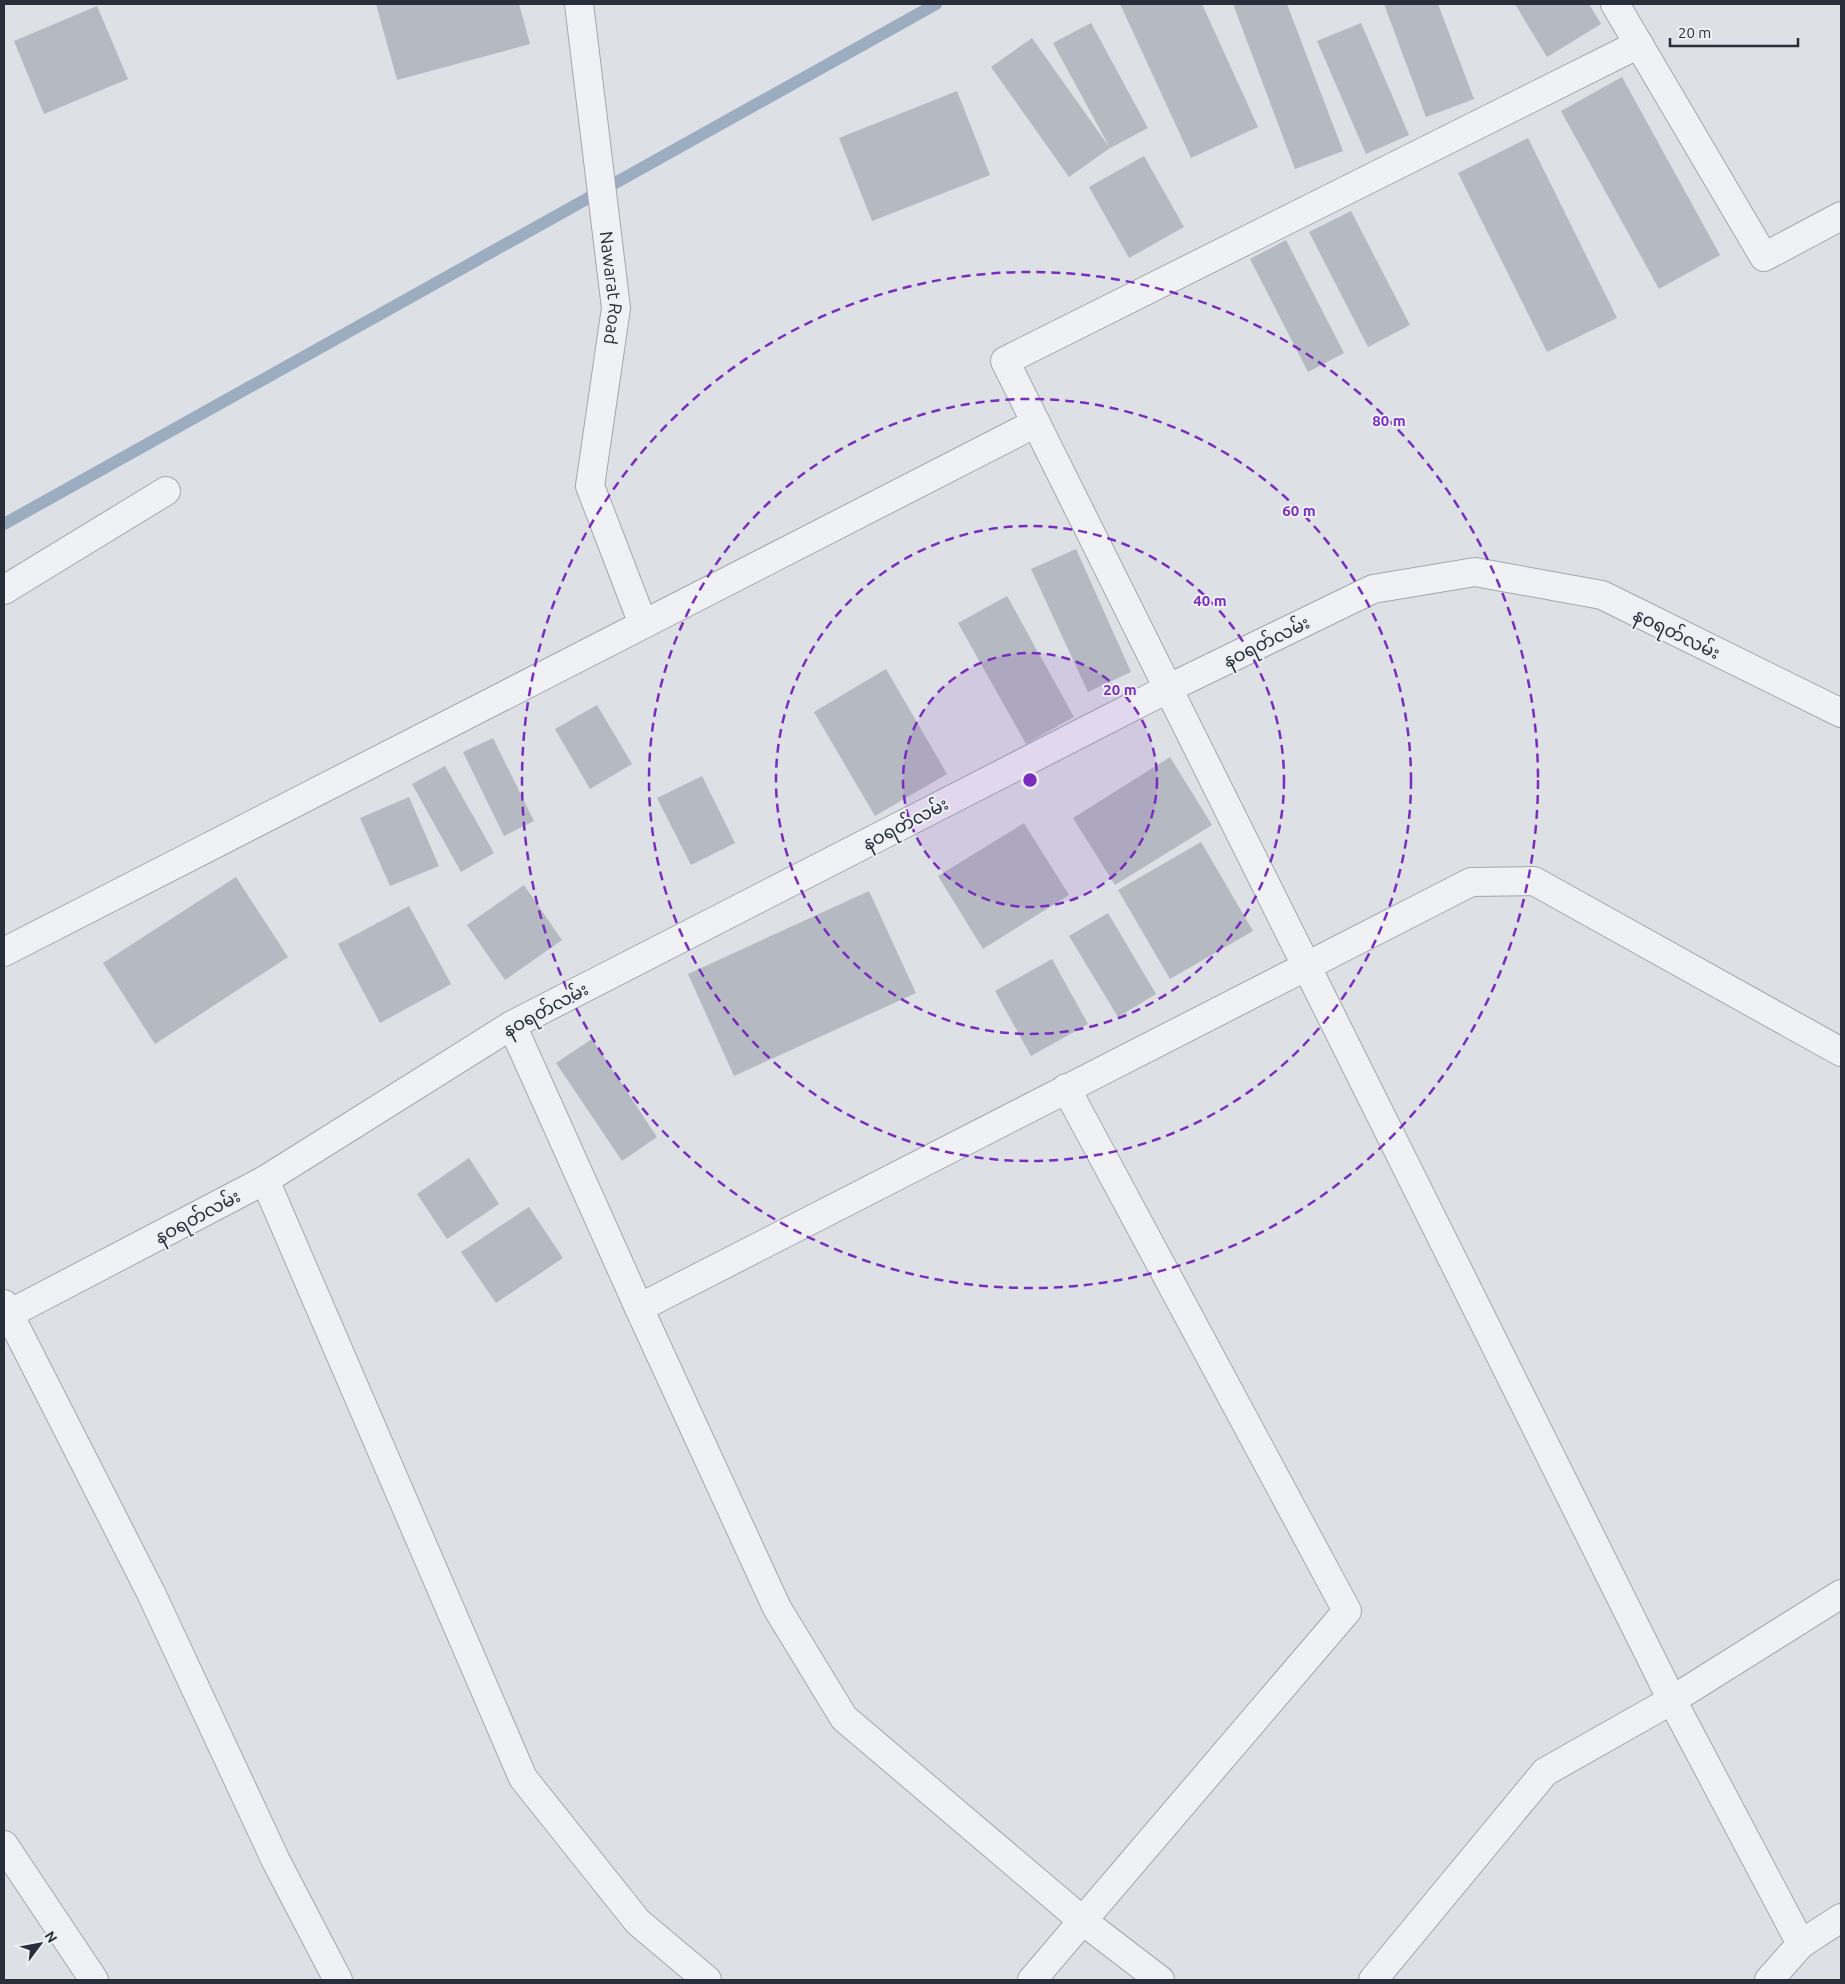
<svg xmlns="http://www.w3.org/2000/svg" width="1845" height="1984" viewBox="0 0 1845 1984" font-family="Ubuntu,'Noto Sans Myanmar',sans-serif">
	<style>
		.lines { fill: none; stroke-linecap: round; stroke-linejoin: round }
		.stream { stroke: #9cadc2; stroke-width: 12 }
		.building { fill: #b5b9c1 }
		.minor-casing { stroke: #a3a7ae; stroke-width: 30 }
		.minor { stroke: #eff1f4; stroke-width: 28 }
		.ring { fill: none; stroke: #7b2cbf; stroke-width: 2.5; stroke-dasharray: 9 6 }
		.labels { text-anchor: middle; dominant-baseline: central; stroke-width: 4; stroke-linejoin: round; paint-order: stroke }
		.street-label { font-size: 18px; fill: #282e3a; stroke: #eceff3 }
		.centre { fill: #7b2cbf; stroke: #eceff3; stroke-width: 2.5 }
		.ring-label { font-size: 15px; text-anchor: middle; font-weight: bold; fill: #7b2cbf; stroke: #eceff3; stroke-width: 4; stroke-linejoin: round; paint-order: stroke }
	</style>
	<rect width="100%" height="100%" fill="#dde0e5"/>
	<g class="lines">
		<!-- stream -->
		<path class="stream" d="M4,524L936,4"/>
	</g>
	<!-- building -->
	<g class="building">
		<path d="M376,4H519L530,44L397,80Z"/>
		<path d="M1120,4H1202L1258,127L1191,158Z"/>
		<path d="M1233,4H1287L1343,151L1295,169Z"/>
		<path d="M1384,4H1438L1474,99L1426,117Z"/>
		<path d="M1515,4H1589L1601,24L1547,57Z"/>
		<path d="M97,6L128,79L44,114L14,41Z"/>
		<path d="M1091,23L1148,128L1110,148L1069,177L991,67L1032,38L1110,148L1053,43Z"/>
		<path d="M1361,23L1409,135L1366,154L1317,41Z"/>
		<path d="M1622,77L1720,255L1659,289L1561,111Z"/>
		<path d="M957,91L990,175L872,221L839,138Z"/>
		<path d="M1528,138L1617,318L1547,352L1458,173Z"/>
		<path d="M1144,156L1184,227L1129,258L1089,187Z"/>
		<path d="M1351,211L1410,325L1368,347L1309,232Z"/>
		<path d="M1286,240L1344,353L1308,372L1250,259Z"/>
		<path d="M1076,549L1131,672L1088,692L1031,569Z"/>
		<path d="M1007,596L1074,717L1026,744L958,623Z"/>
		<path d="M886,669L947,774L875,816L814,712Z"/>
		<path d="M597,705L632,764L590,789L555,729Z"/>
		<path d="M493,738L534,821L504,836L463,752Z"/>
		<path d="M1170,757L1212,825L1115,885L1073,818Z"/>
		<path d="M445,766L494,853L461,872L412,784Z"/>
		<path d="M702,776L735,843L691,865L657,798Z"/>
		<path d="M409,797L439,866L390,886L360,818Z"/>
		<path d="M1024,823L1069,895L983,949L938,876Z"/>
		<path d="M1201,842L1253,931L1170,979L1118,890Z"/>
		<path d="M236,877L288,957L155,1044L103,963Z"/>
		<path d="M524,885L562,940L505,980L467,925Z"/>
		<path d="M869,891L916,993L734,1076L688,974Z"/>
		<path d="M409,906L451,984L380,1023L338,944Z"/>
		<path d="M1108,913L1156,994L1118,1017L1069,936Z"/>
		<path d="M1052,959L1088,1024L1031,1056L995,991Z"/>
		<path d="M592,1039L657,1137L622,1161L556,1063Z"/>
		<path d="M469,1158L499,1204L447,1239L417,1194Z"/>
		<path d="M529,1207L563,1258L496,1303L461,1252Z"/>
	</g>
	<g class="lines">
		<!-- minor casing -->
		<g class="minor-casing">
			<g id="minor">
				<path id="s1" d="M579,4L616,308L590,486L643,624"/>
				<path d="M1615,4L1764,257L1841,216"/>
				<path d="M1639,44L1005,361L1672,1700L1801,1944"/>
				<path d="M4,590L166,491"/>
				<path d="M4,952L1036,423"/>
				<path d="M512,1025L639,1308L777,1608L844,1718L1083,1921L1160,1980"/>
				<path d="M265,1180L523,1778L638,1922L707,1980"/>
				<path d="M4,1304L151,1593L276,1861L338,1980"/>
				<path d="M639,1308L1471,882L1534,881L1841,1052"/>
				<path d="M9,1314L265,1180L512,1025L1169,688L1373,589L1475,572L1602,595L1841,713"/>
				<path d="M4,1845L94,1980"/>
				<path d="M1032,1980L1347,1611L1066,1088"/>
				<path d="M1373,1980L1545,1772L1672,1700L1841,1594"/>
				<path d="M1769,1980L1801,1944L1841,1918"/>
			</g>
		</g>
		<!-- minor -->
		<use href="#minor" class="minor"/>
	</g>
	<!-- distance rings -->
	<circle cx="1030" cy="780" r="127" fill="#7b2cbf" fill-opacity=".12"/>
	<g class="ring">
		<circle cx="1030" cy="780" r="127"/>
		<circle cx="1030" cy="780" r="254"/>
		<circle cx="1030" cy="780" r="381"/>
		<circle cx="1030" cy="780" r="508"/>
	</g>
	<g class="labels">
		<!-- street labels -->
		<g class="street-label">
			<text stroke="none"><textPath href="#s1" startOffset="286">Nawarat Road</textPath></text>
			<text transform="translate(1677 633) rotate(26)">နဝရတ်လမ်း</text>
			<text transform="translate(1266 641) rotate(-26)">နဝရတ်လမ်း</text>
			<text transform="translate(905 823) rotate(-27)">နဝရတ်လမ်း</text>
			<text transform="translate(545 1009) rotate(-28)">နဝရတ်လမ်း</text>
			<text transform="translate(197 1216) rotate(-28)">နဝရတ်လမ်း</text>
		</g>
	</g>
	<circle cx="1030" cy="780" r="8" class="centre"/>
	<g class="ring-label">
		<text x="1389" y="426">80 m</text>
		<text x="1299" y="516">60 m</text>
		<text x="1210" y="606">40 m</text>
		<text x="1120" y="695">20 m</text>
	</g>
	<!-- border -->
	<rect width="1845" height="1984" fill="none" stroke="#282e3a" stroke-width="10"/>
	<!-- north arrow -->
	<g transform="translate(40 1944) rotate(58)" stroke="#eceff3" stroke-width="4" paint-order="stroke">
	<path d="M0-4L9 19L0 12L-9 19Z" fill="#282e3a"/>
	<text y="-8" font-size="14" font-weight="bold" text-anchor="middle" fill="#282e3a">N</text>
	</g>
	<!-- scale -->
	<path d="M1670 38v8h128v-8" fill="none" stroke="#282e3a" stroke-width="2.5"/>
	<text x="1678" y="38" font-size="15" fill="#282e3a" stroke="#eceff3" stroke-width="4" paint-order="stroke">20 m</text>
</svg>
